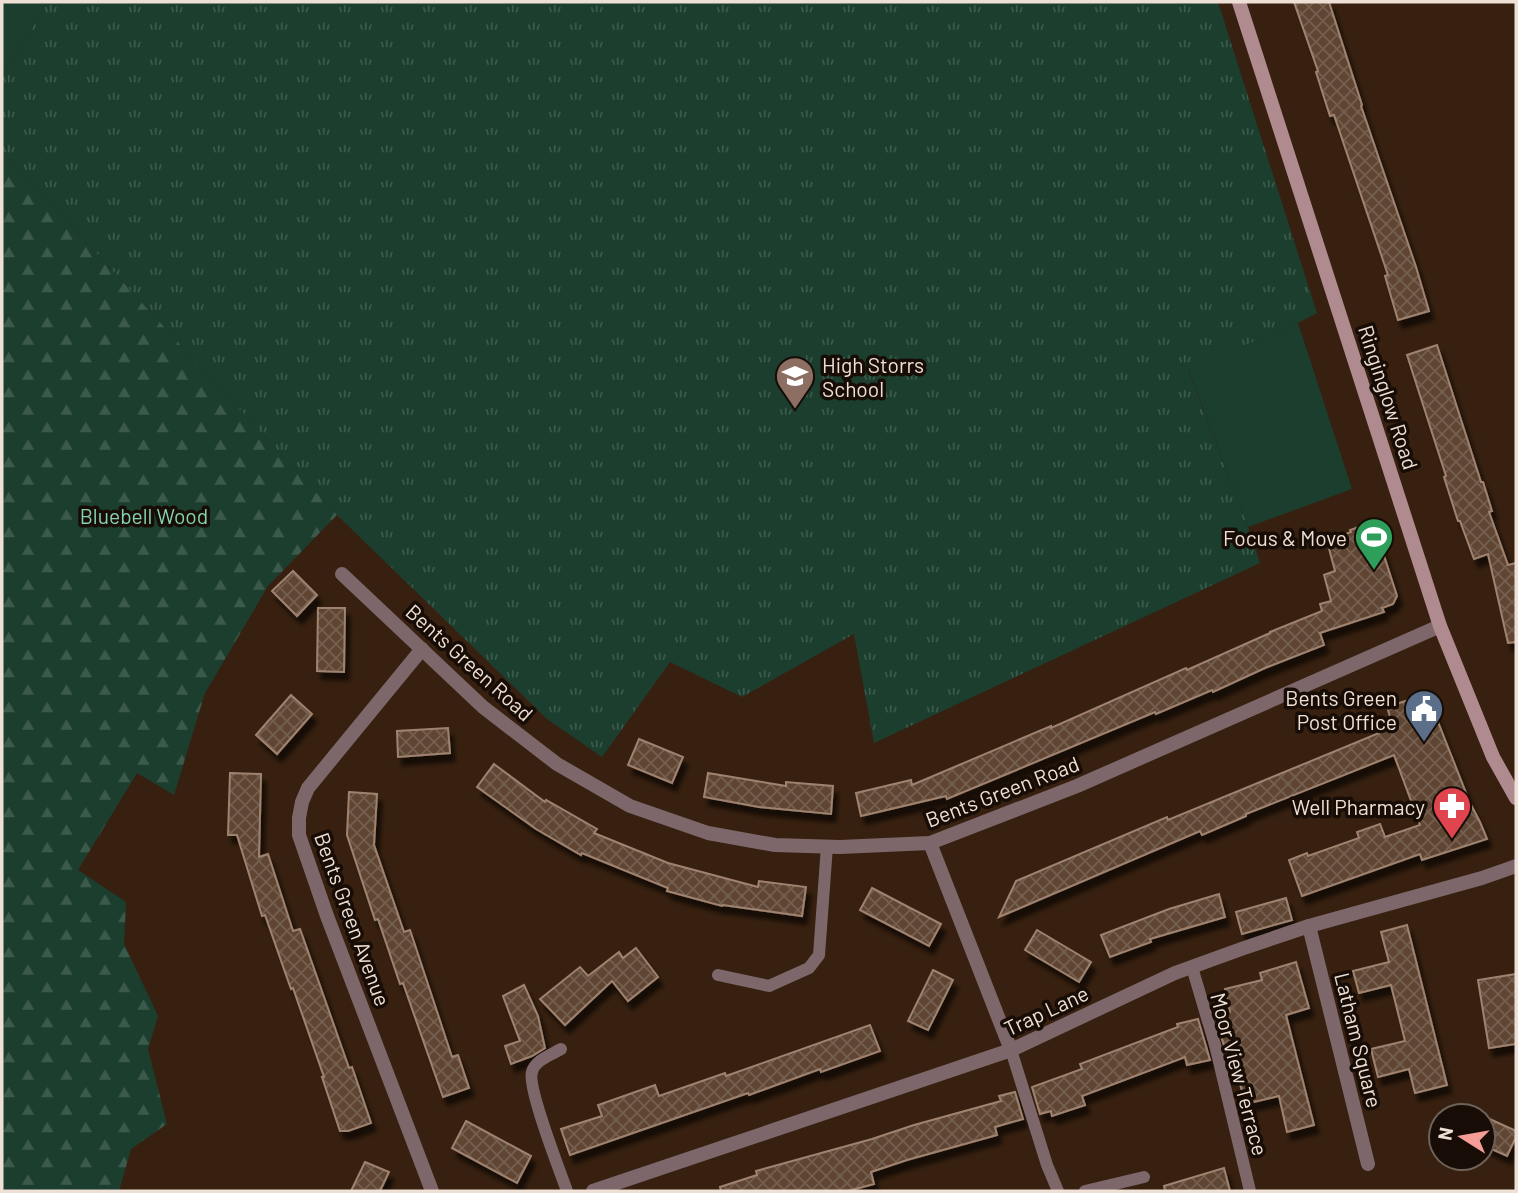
<svg xmlns="http://www.w3.org/2000/svg" width="1518" height="1193" viewBox="0 0 1518 1193" font-family="Barlow,sans-serif">
	<style>
		.green { fill: #1b3e2f }
		.forest { fill: url(#forest-firs) }
		.park { fill: url(#park-tufts) }
		.building { fill: url(#building-cross-hatch); stroke: #9f836f; stroke-width: 2; filter: url(#shadow) }
		.lines { fill: none; stroke-linecap: round; stroke-linejoin: round }
		.lane { stroke: #7e676a; stroke-width: 12 }
		.street { stroke: #7e676a; stroke-width: 14 }
		.secondary { stroke: #af8b90; stroke-width: 14 }
		.labels { text-anchor: middle; dominant-baseline: central; stroke-width: 7; stroke-linejoin: round; paint-order: stroke }
		.poi-label { font-size: 21px; fill: #efe0d5; stroke: #170d06; text-anchor: end }
		.street-label { font-size: 21px; fill: #efe0d5; stroke: #170d06 }
		.park-label { font-size: 21px; fill: #84d4af; stroke: #170d06 }
	</style>
	<defs>
		<pattern id="forest-firs" width="22" height="20" patternUnits="userSpaceOnUse" patternTransform="scale(1.75)"><rect width="22" height="20" fill="#1b3e2f"/><path d="M5 1l3.5 6h-7zM16 11l3.5 6h-7z" fill="#3c5a4c"/></pattern>
		<pattern id="park-tufts" width="24" height="20" patternUnits="userSpaceOnUse" patternTransform="scale(1.75)"><rect width="24" height="20" fill="#1b3e2f"/><path d="M3 7l-1-3M5 7V3M7 7l1-3M15 17l-1-3M17 17v-4M19 17l1-3" fill="none" stroke="#3c5a4c"/></pattern>
		<pattern id="building-cross-hatch" width="8" height="8" patternUnits="userSpaceOnUse" patternTransform="scale(1.75)"><rect width="8" height="8" fill="#5e4533"/><path d="M0 0l8 8M0 8l8-8" fill="none" stroke="#756050"/></pattern>
		<filter id="shadow"><feDropShadow dx="4.5" dy="8" stdDeviation="2" flood-color="#0009"/></filter>
	</defs>
	<rect width="100%" height="100%" fill="#37200f"/>
	<!-- green -->
	<g class="green">
		<path d="M2,2H47L2,77Z"/>
		<path d="M1298,323L1352,489L1248,527L1188,368Z"/>
	</g>
	<!-- forest -->
	<path class="forest" d="M2,152L65,219L337,515L268,586L205,693L174,795L137,773L78,870L126,902L124,944L158,1016L148,1049L167,1124L131,1149L119,1191H2Z"/>
	<!-- park -->
	<path class="park" d="M47,2H1218L1317,313L1298,323L1188,369L1248,527L1260,563L874,743L854,634L742,697L670,662L602,757L547,719L337,515L65,219L2,152V77Z"/>
	<!-- building -->
	<g class="building">
		<path d="M1294,2H1329L1362,105L1361,106L1416,267L1429,311L1398,320L1385,276L1388,275L1334,115L1330,116L1316,72L1318,71Z"/>
		<path d="M1437,345L1481,482H1483L1492,511L1489,512L1508,565L1516,563V642L1508,643L1488,554L1474,559L1460,521H1458L1444,477L1446,476L1407,355Z"/>
		<path d="M1367,524L1375,528L1397,596L1393,604L1382,608L1384,612L1320,633L1324,645L1265,668L1213,692L1212,690L1156,714L1155,712L947,799L946,796L861,816L856,793L911,780L912,785L1051,726V728L1186,668L1187,670L1270,633V632L1322,611L1320,604L1331,601L1324,575L1335,571L1327,541L1351,532L1350,530Z"/>
		<path d="M293,571L317,595L297,616L272,591Z"/>
		<path d="M318,608H345L344,672L317,671Z"/>
		<path d="M1427,694L1470,803L1480,822L1487,839L1422,860L1420,854L1302,896L1289,860L1307,853L1308,856L1359,838L1357,832L1380,824L1385,837L1420,825L1394,755L1246,814V816L1202,835L1200,831L999,917L1016,881L1167,817L1168,820L1384,731L1381,723L1391,720L1387,707Z"/>
		<path d="M291,695L312,714L277,754L256,735Z"/>
		<path d="M448,728L450,753L398,757L397,731Z"/>
		<path d="M639,739L683,757L672,783L628,765Z"/>
		<path d="M494,764L545,802L546,800L597,829L594,833L668,863L758,887L759,881L806,887L802,916L723,905L722,906L667,891L668,888L582,853L581,855L536,829L477,787Z"/>
		<path d="M230,773L261,774L259,857L268,854L293,931L300,929L349,1068L352,1067L371,1123L348,1131H340L322,1077H324L293,988L291,989L265,915L262,916L237,835H228Z"/>
		<path d="M708,773L786,786V782L833,786L831,814L759,807L704,797Z"/>
		<path d="M349,792L377,794L374,845L404,932L410,930L452,1057L458,1055L469,1088L443,1097L403,983L400,984L378,919L375,920L347,835Z"/>
		<path d="M872,888L941,924L929,946L860,910Z"/>
		<path d="M1219,894L1225,917L1150,939L1151,942L1110,957L1101,935L1169,909Z"/>
		<path d="M1286,898L1292,920L1242,934L1236,912Z"/>
		<path d="M1407,925L1447,1085L1415,1093L1409,1069L1378,1077L1371,1049L1405,1041L1391,985L1359,993L1353,971L1389,962L1381,932Z"/>
		<path d="M1037,930L1091,962L1079,982L1025,950Z"/>
		<path d="M636,948L658,977L628,1001L612,981L565,1025L540,999L580,967L588,976L619,952L623,958Z"/>
		<path d="M1296,962L1309,1008L1286,1015L1314,1125L1287,1132L1279,1096L1245,1104L1233,1055L1227,1056L1215,1015L1230,1012L1225,989L1262,980L1260,973Z"/>
		<path d="M933,970L953,980L928,1030L908,1021Z"/>
		<path d="M1516,974V1044L1489,1048L1478,980Z"/>
		<path d="M524,985L538,1016L545,1048L532,1056L511,1064L505,1046L520,1041L503,996Z"/>
		<path d="M1198,1019L1210,1060L1187,1065L1185,1057L1082,1096L1085,1105L1052,1116L1051,1111L1040,1114L1032,1087L1082,1069L1080,1064L1178,1027L1177,1024Z"/>
		<path d="M870,1025L880,1051L821,1072L820,1069L749,1095L748,1093L570,1155L561,1129L602,1116L598,1105L655,1085L659,1096L725,1073L726,1076Z"/>
		<path d="M1015,1092L1023,1119L995,1127L997,1135L907,1160L871,1172L874,1184L848,1191H721L720,1187L757,1175L756,1171L872,1139L914,1125L1001,1101L999,1096Z"/>
		<path d="M1483,1116L1516,1131V1137L1507,1156L1483,1145Z"/>
		<path d="M466,1121L531,1156L517,1183L452,1148Z"/>
		<path d="M365,1162L389,1172L380,1191H351Z"/>
		<path d="M1224,1168L1230,1191H1165L1164,1186Z"/>
	</g>
	<g class="lines">
		<!-- lane -->
		<g class="lane">
			<path d="M1192,967L1215,1045L1250,1191"/>
			<path d="M718,975L769,986L809,968L819,955L827,846"/>
			<path d="M561,1049C551,1055 535,1060 532,1072C527,1087 560,1171 567,1191"/>
			<path d="M1011,1050L1047,1165L1058,1191"/>
			<path d="M1085,1191L1144,1177"/>
		</g>
		<!-- street -->
		<g class="street">
			<path d="M342,574L483,707L557,764L630,806L708,833L775,845L840,847L930,843L1077,786L1440,626"/>
			<path d="M422,649L308,788L302,802L299,818V835L327,916L432,1191"/>
			<path d="M930,843L1011,1050"/>
			<path d="M1309,926L1368,1164"/>
			<path d="M593,1191L1011,1050L1175,973L1244,948L1309,926L1482,878L1516,866"/>
		</g>
		<!-- secondary -->
		<path class="secondary" d="M1239,2L1440,626L1493,757L1516,798"/>
	</g>
	<!-- icons -->
	<defs>
		<g id="school-pin" transform="scale(2.0125)"><path d="M0 17L-7.5 6A9.5 9.5 0 1 1 7.5 6Z" fill="#8d6e63" stroke="#170d06"/><path d="M0-5L7-2L0 1L-7-2ZM-4 1L0 2.5L4 1V4Q0 6-4 4Z" fill="#fff"/></g>
		<g id="stadium-pin" transform="scale(2.0125)"><path d="M0 17L-7.5 6A9.5 9.5 0 1 1 7.5 6Z" fill="#2e9e5b" stroke="#170d06"/><path d="M0-5a6.5 5 0 1 0 0 10a6.5 5 0 1 0 0-10ZM-3.5-1.8h7v3.6h-7Z" fill="#fff"/></g>
		<g id="civic-pin" transform="scale(2.0125)"><path d="M0 17L-7.5 6A9.5 9.5 0 1 1 7.5 6Z" fill="#5c6f8a" stroke="#170d06"/><path d="M-.6-6.5H3V-4.5H.6V-3L4-1V1h2V6H-6V1h2V-1L-.6-3ZM-1.2 2.5V6h2.4V2.5Z" fill="#fff"/></g>
		<g id="pharmacy-pin" transform="scale(2.0125)"><path d="M0 17L-7.5 6A9.5 9.5 0 1 1 7.5 6Z" fill="#e0444e" stroke="#170d06"/><path d="M-2-6h4v4h4v4h-4v4h-4v-4h-4v-4h4Z" fill="#fff"/></g>
	</defs>
	<g fill-rule="evenodd">
		<use href="#school-pin" x="795" y="376"/>
		<use href="#stadium-pin" x="1374" y="537"/>
		<use href="#civic-pin" x="1424" y="709"/>
		<use href="#pharmacy-pin" x="1452" y="806"/>
	</g>
	<g class="labels">
		<!-- poi labels -->
		<g class="poi-label">
			<text x="822" y="364" text-anchor="start">High Storrs<tspan x="822" dy="24">School</tspan></text>
			<text x="1347" y="537">Focus &amp; Move</text>
			<text x="1397" y="697">Bents Green<tspan x="1397" dy="24">Post Office</tspan></text>
			<text x="1425" y="806">Well Pharmacy</text>
		</g>
		<!-- street labels -->
		<g class="street-label">
			<text transform="translate(1389 397) rotate(72)">Ringinglow Road</text>
			<text transform="translate(470 662) rotate(42)">Bents Green Road</text>
			<text transform="translate(1002 791) rotate(-21)">Bents Green Road</text>
			<text transform="translate(353 919) rotate(70)">Bents Green Avenue</text>
			<text transform="translate(1046 1010) rotate(-25)">Trap Lane</text>
			<text transform="translate(1359 1040) rotate(76)">Latham Square</text>
			<text transform="translate(1240 1074) rotate(75)">Moor View Terrace</text>
		</g>
		<!-- park labels -->
		<g class="park-label">
			<text x="144" y="515">Bluebell Wood</text>
		</g>
	</g>
	<!-- border -->
	<rect width="1518" height="1193" fill="none" stroke="#efe0d5" stroke-width="7"/>
	<!-- north arrow -->
	<g transform="translate(1462 1137) rotate(281)"><circle r="33" fill="#170d06" stroke="#6d6159" stroke-width="2"/>
	<path d="M0-5L12 26L0 18L-12 26Z" fill="#f59c96"/>
	<text y="-10" font-size="19" font-weight="bold" text-anchor="middle" fill="#efe0d5">N</text>
	</g>
</svg>
